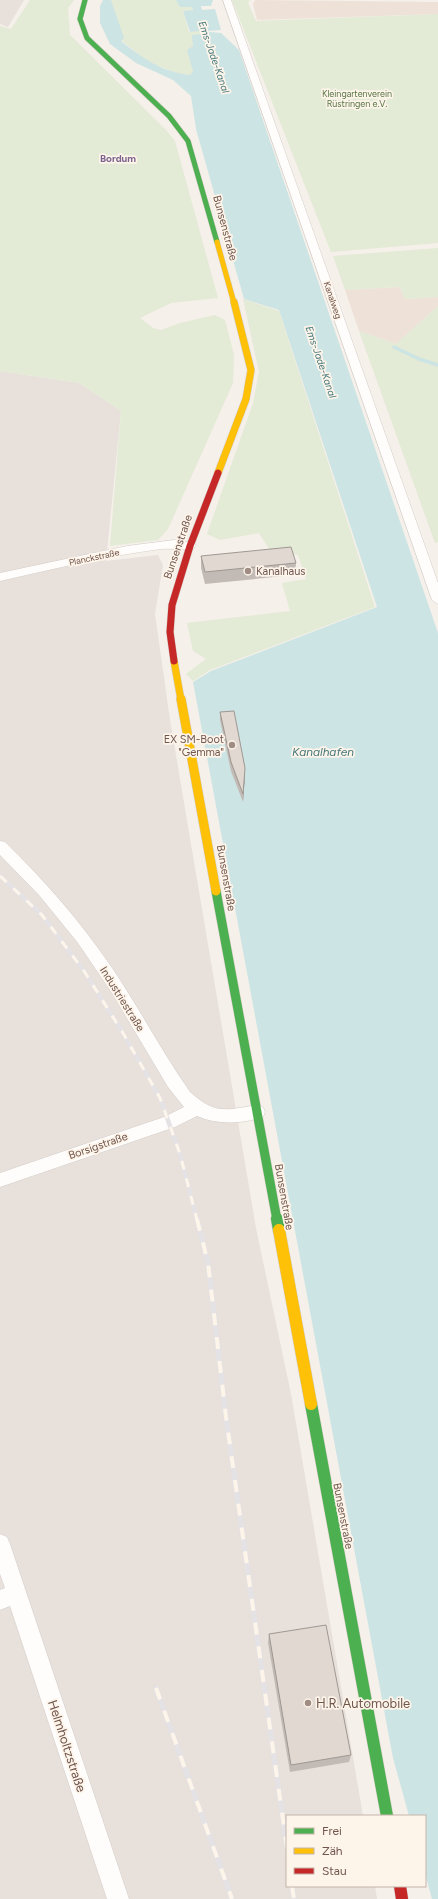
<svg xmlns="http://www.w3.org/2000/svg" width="438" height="1899" viewBox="0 0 438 1899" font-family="Figtree,sans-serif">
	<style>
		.residential { fill: #eee2d8 }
		.industrial { fill: #e7e0db }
		.green { fill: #e3ead5 }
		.water { fill: #cce4e4 }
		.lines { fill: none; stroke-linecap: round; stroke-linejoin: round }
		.stream { stroke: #cce4e4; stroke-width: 3.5 }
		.street-casing { stroke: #d4cdc8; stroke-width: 1 }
		.fast-far2-casing { stroke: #d4ccc6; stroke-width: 6 }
		.fast-far1-casing { stroke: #d4ccc6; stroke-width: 10 }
		.fast-casing { stroke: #d4ccc6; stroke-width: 13 }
		.slow-far3-casing { stroke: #d4ccc6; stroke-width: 6 }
		.slow-far2-casing { stroke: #d4ccc6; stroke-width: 8 }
		.slow-far1-casing { stroke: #d4ccc6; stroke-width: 10 }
		.slow-casing { stroke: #d4ccc6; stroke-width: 13 }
		.jam-far1-casing { stroke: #d4ccc6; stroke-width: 8 }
		.jam-casing { stroke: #d4ccc6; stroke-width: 13 }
		.street { fill: #fefdfc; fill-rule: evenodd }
		.fast-far2 { stroke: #4caf50; stroke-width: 5 }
		.fast-far1 { stroke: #4caf50; stroke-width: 9 }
		.fast { stroke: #4caf50; stroke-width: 12 }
		.slow-far3 { stroke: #ffc107; stroke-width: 5 }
		.slow-far2 { stroke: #ffc107; stroke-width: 7 }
		.slow-far1 { stroke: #ffc107; stroke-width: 9 }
		.slow { stroke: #ffc107; stroke-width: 12 }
		.jam-far1 { stroke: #c62828; stroke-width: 7 }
		.jam { stroke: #c62828; stroke-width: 12 }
		.rail-far1-casing { stroke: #e4e2e4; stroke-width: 4.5 }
		.rail-casing { stroke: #e4e2e4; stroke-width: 5.5 }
		.rail-far1 { stroke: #fdf4ea; stroke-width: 3; stroke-dasharray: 9; stroke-linecap: butt }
		.rail { stroke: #fdf4ea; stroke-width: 4; stroke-dasharray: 12; stroke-linecap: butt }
		.wall { fill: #c2bab4 }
		.shaded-wall { fill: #9e9792 }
		.building { fill: #e1d8d1; stroke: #9e9792 }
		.poi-dot { fill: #9f8c83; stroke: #fdf4ea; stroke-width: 1.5 }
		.labels { text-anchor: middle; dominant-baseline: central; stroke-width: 3.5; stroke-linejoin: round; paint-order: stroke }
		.far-park-label { font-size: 9px; fill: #577645; stroke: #fdf4ea }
		.far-street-label { font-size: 9px; fill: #71564c; stroke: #fdf4ea }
		.far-water-label { font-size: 10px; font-style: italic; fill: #44777b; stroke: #fdf4ea }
		.far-neighbourhood-label { font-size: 10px; font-weight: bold; fill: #7b648d; stroke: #fdf4ea }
		.street-label { font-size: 11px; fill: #71564c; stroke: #fdf4ea }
		.poi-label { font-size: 11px; fill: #71564c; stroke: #fdf4ea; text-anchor: start }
		.water-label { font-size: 12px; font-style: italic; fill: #44777b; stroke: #fdf4ea }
		.near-poi-label { font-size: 13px; fill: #71564c; stroke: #fdf4ea; text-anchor: start }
		.near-street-label { font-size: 13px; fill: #71564c; stroke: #fdf4ea }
	</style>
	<rect width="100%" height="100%" fill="#f5f0ea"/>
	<!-- residential -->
	<g class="residential">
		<path d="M255,0L438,2V14L257,20L253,4Z"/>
		<path d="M400,287L405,299L438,297V306L396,344L359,331L345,290Z"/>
	</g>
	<!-- industrial -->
	<g class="industrial">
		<path d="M0,0H24L8,27L0,24Z"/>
		<path d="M0,371L79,383L121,411L106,561L158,555L163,565L155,614L170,720L256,1228L291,1394L363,1816H287V1886H375L377,1899H0Z"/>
	</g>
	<!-- green -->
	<g class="green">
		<path d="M30,0H74L68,8L70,35L166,130L175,141L218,298L171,303L140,318L153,328L161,330L180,323L215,315L225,320L234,355L233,383L168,529L158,540L110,546L121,411L79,383L0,371V26L11,29Z"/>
		<path d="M111,0H176L181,7H192L193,10L183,11L189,32L200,31L202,34L193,46V71L190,75L176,73L147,61L121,40Z"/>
		<path d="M232,0H250L248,3L256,21L438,14V243L331,252Z"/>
		<path d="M438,248V297L405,299L400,287L345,290L333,256Z"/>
		<path d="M243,299L279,311L375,607L210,670L193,681L186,674L206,659L193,651L187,623L290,611L282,583L306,579L298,555L271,552L259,533L220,540L207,534L253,403L259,372Z"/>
		<path d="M438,306V542L435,543L359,331L396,344Z"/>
	</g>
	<!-- water -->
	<path class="water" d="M103,0H111L124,38L121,41C144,59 160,71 190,75L193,71L187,50L193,46L192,35L202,34L200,31L190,32L183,11L193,10L192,7H180L176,0H213L211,6H201L202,10L215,9L221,30L209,31V32L221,33L239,50L438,633V1899H432L425,1873V1816H409L393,1758L193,682L211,671L377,607L279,310L244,299L196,129L191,96L173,80L136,63L110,44L100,23V6Z"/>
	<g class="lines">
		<!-- stream -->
		<path class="stream" d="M394,347L419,359L438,365"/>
		<!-- street casing -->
		<g class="street-casing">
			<g id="street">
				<path d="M223,0H231L438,583V604L432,600Z"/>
				<path d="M174,540L194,543L196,546C193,551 168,548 161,549C106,556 53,569 0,581V573L127,546Z"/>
				<path d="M0,841L5,842C45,881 81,922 112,968C139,1008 162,1052 190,1092C215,1115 226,1110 257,1105L263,1107L265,1112L263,1117C241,1124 218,1125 197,1116L175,1127L0,1187V1173L164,1117L184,1107L168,1087L112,993L78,943L39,895L0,855Z"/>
				<path d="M0,1534L7,1537L10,1544L129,1899H107L10,1606L0,1610V1590L5,1588L0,1574Z"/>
			</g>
		</g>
		<!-- fast-far2 casing -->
		<g class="fast-far2-casing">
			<path id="fast-far2" d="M85,0L80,19L87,38L169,116L188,141L217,242"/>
		</g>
		<!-- fast-far1 casing -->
		<g class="fast-far1-casing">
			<path id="fast-far1" d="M216,891L277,1220"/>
		</g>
		<!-- fast casing -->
		<g class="fast-casing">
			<g id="fast">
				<path d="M277,1219L279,1230"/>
				<path d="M311,1404L387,1816"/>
			</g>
		</g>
		<!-- slow-far3 casing -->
		<g class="slow-far3-casing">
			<path id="slow-far3" d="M217,242L234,303"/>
		</g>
		<!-- slow-far2 casing -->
		<g class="slow-far2-casing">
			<g id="slow-far2">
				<path d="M218,473L246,399L251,370L234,302"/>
				<path d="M174,661L181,700"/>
			</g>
		</g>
		<!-- slow-far1 casing -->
		<g class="slow-far1-casing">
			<path id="slow-far1" d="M181,699L216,891"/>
		</g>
		<!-- slow casing -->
		<g class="slow-casing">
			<path id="slow" d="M279,1230L311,1404"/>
		</g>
		<!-- jam-far1 casing -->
		<g class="jam-far1-casing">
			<path id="jam-far1" d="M174,661L170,632L172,605L190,546L218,473"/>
		</g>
		<!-- jam casing -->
		<g class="jam-casing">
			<path id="jam" d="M400,1886L402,1899"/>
		</g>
		<!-- street -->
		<use href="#street" class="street"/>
		<!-- fast-far2 -->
		<use href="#fast-far2" class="fast-far2"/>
		<!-- fast-far1 -->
		<use href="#fast-far1" class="fast-far1"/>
		<!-- fast -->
		<use href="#fast" class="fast"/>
		<!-- slow-far3 -->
		<use href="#slow-far3" class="slow-far3"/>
		<!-- slow-far2 -->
		<use href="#slow-far2" class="slow-far2"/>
		<!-- slow-far1 -->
		<use href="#slow-far1" class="slow-far1"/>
		<!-- slow -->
		<use href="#slow" class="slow"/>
		<!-- jam-far1 -->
		<use href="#jam-far1" class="jam-far1"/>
		<!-- jam -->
		<use href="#jam" class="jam"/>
		<!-- rail-far1 casing -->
		<g class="rail-far1-casing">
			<path id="rail-far1" d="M0,876L42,915L84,971L123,1033L160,1098L180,1154L197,1220"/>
		</g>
		<!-- rail casing -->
		<g class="rail-casing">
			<g id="rail">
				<path d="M197,1219L208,1263L226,1417L287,1848"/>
				<path d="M156,1688L232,1899"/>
				<path d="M292,1886L294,1899"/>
			</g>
		</g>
		<!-- rail-far1 -->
		<use href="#rail-far1" class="rail-far1"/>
		<!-- rail -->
		<use href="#rail" class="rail"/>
	</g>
	<!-- wall -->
	<g class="wall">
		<path d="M201,556L296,563L295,575L205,584L201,568Z"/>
		<path d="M220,712L245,768L243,802L231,771L220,720Z"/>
		<path d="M269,1634L351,1755L349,1762L290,1772L268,1643Z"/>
	</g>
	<!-- shaded-wall -->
	<path class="shaded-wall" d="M245,768V776L243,802V794Z"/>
	<!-- building -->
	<g class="building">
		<path d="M291,547L296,563L205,572L201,556Z"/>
		<path d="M234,711L245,768L243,794L231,762L220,712Z"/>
		<path d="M326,1625L351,1755L291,1765L269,1634Z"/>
	</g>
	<!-- markers -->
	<g class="poi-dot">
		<circle cx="248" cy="571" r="4"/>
		<circle cx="232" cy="745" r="4"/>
		<circle cx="308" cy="1703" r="4"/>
	</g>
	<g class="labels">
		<!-- far-park labels -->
		<g class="far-park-label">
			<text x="357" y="93">Kleingartenverein<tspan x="357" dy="10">Rüstringen e.V.</tspan></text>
		</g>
		<!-- far-street labels -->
		<g class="far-street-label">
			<text transform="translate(333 300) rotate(71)">Kanalweg</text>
			<text transform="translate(94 557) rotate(-12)">Planckstraße</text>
		</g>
		<!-- far-water labels -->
		<g class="far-water-label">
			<text transform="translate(214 57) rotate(71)">Ems-Jade-Kanal</text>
			<text transform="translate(321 362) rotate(71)">Ems-Jade-Kanal</text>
		</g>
		<!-- far-neighbourhood labels -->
		<g class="far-neighbourhood-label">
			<text x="118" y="158">Bordum</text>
		</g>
		<!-- street labels -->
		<g class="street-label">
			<text transform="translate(225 228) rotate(75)">Bunsenstraße</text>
			<text transform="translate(178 547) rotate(-71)">Bunsenstraße</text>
			<text transform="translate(226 878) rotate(80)">Bunsenstraße</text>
			<text transform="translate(122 999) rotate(58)">Industriestraße</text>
			<text transform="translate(98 1146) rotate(-19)">Borsigstraße</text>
			<text transform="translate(284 1197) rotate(80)">Bunsenstraße</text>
			<text transform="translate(343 1516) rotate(79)">Bunsenstraße</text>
		</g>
		<!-- poi labels -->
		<g class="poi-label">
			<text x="256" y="571">Kanalhaus</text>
			<text x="224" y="739" text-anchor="end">EX SM-Boot<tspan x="224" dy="13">"Gemma"</tspan></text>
		</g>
		<!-- water labels -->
		<g class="water-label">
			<text x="323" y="752">Kanalhafen</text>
		</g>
		<!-- near-poi labels -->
		<g class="near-poi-label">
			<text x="316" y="1703">H.R. Automobile</text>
		</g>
		<!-- near-street labels -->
		<g class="near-street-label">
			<text transform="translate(67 1746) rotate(72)">Helmholtzstraße</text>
		</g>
	</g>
	<!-- legend -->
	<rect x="286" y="1815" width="140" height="72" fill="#fdf4ea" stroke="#c5b5ab"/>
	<rect x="294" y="1828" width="20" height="6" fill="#4caf50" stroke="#c5b5ab"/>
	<text x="322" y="1835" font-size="12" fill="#71564c">Frei</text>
	<rect x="294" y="1848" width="20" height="6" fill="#ffc107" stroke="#c5b5ab"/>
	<text x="322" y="1855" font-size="12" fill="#71564c">Zäh</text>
	<rect x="294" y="1868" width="20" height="6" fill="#c62828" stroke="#c5b5ab"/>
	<text x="322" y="1875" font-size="12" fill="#71564c">Stau</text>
</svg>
